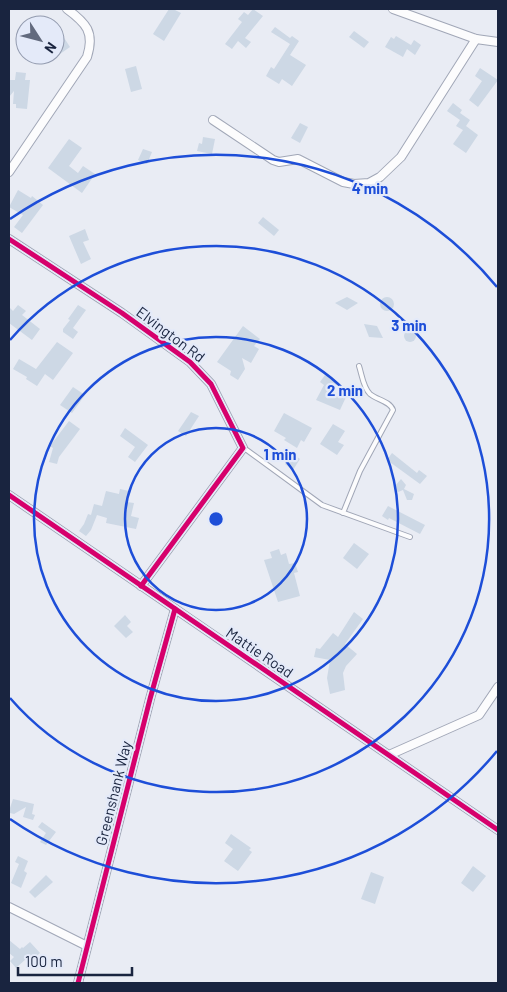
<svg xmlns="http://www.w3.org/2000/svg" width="507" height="992" viewBox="0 0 507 992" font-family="Barlow,sans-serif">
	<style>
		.building { fill: #cdd8e5 }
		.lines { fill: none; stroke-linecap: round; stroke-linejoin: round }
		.lane-casing { stroke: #a1a7b7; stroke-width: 6 }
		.street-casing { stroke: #a1a7b7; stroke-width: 10 }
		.lane { stroke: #fcfcfd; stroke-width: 4 }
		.street { stroke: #fcfcfd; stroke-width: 8 }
		.cycleway-casing { stroke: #e4eaf9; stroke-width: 8 }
		.cycleway { stroke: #d6006c; stroke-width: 5 }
		.ring { fill: none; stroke: #1d4ed8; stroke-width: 2.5 }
		.labels { text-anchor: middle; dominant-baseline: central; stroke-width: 4.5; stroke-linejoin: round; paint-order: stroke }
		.street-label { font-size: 15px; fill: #19243f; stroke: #e4eaf9 }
		.centre { fill: #1d4ed8; stroke: #e4eaf9; stroke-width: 2.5 }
		.ring-label { font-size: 15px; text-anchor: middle; font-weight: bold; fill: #1d4ed8; stroke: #e4eaf9; stroke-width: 4.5; stroke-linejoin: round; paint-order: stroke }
	</style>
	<rect width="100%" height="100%" fill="#e9ecf4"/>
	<!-- building -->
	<g class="building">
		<path d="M169,9H173L181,13L164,41L153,34Z"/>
		<path d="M253,9L263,16L245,38L251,42L246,48L238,41L232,49L225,44L242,22L238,19L244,12L248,15Z"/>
		<path d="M275,27L290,38L292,36L299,41L290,55L306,65L292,86L282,79L279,84L266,76L271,67L274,69L290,44L271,32Z"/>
		<path d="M354,31L369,42L364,48L349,37Z"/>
		<path d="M61,33L70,47L60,54L55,46V36Z"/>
		<path d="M396,36L411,45L414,40L421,45L415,55L407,49L403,57L385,47L391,37L394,39Z"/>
		<path d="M136,66L142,89L131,92L125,69Z"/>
		<path d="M480,68L498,80L478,107L469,100L482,81L475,76Z"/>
		<path d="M16,72L26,73L25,80H30L27,109L16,108V104H13L14,91L9,97V80H15Z"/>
		<path d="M453,103L462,110L460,113L470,120L466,126L478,135L466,153L453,144L463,130L456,126L460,120L447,111Z"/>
		<path d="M300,123L308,127L300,143L291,138Z"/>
		<path d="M203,137L215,139L212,154L197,151L199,143L202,144Z"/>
		<path d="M69,139L82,148L69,166L78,173L83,166L95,174L82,193L48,168Z"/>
		<path d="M143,149L152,152L147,164L138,160Z"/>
		<path d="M18,190L31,198L32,196L43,205L22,233L14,227L23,215L9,207Z"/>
		<path d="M263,217L279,230L274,236L258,223Z"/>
		<path d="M85,229L89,240L83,242L91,259L81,264L69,236Z"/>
		<circle cx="387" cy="304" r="7"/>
		<path d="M347,297L358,303L347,310L335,303Z"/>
		<path d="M18,305L26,311L22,315L40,329L32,340L9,323V307L13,311Z"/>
		<path d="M78,305L86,310L73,328L78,332L73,339L63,332V329L70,320L68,319Z"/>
		<path d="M364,324L377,326L383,338L369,337Z"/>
		<path d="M243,326L260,339L254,346L259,349L251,363L242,358L245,369L238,380L230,375L231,371L217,362Z"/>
		<circle cx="410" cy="336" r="6"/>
		<path d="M57,342L73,353L53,380L45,374L37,386L26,379L27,377L13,369L19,359L36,369Z"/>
		<path d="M325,375L337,384L332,391L346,397L340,410L316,400L324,385L320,382Z"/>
		<path d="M73,387L85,395L72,413L60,405Z"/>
		<path d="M191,412L199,416L186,436L178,431Z"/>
		<path d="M284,413L312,428L304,442L301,440L297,448L284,440L286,438L274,431Z"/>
		<path d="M69,421L80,429L59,457L57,464L49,462L53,448L50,446Z"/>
		<path d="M333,424L345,431L338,442L344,445L337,455L320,444Z"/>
		<path d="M125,428L148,445L135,462L128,457L135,447L120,436Z"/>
		<path d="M292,453L300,459L293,470L285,464Z"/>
		<path d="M392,453L417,473L419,470L427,476L420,484L387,460Z"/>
		<path d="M401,479L406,485L404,489L414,494L412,500H407L403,490L398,492L394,489L395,486Z"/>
		<path d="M120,489L129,491L127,502L134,503L131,516L139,518L136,529L106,523L107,518L97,515L91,530L86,536L79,531L84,524L88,514L91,515L94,504L102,506L106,491L119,494Z"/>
		<path d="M388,506L425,525L420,534L389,518L388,520L382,516Z"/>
		<path d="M354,543L369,554L357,569L343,558Z"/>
		<path d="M279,549L281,555L286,553L289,564L295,563L298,572L294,573L300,596L278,602L264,560L272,558L270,552Z"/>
		<path d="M354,612L363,619L345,644L357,654L346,666L343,673L345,690L330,694L327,678L330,660L314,657L316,648L320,649L333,633L338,637Z"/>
		<path d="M125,615L131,622L127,626L133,632L126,638L114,626Z"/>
		<path d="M13,799L34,804L32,814L35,815L33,820L23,817L26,807L14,814L10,813L9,811Z"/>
		<path d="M42,822L56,832L46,845L40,842L46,833L38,827Z"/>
		<path d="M231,834L251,848L249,850L252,852L238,871L224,861L233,849L225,843Z"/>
		<path d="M18,856L28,861L24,871L27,873L21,888L11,883L19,864L15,862Z"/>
		<path d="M473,866L486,876L473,892L461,883Z"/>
		<path d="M371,872L384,877L375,904L361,899Z"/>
		<path d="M46,875L53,882L35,898L29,892Z"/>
		<path d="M9,940L20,949L22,947L23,948L30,942L40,953L30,962L27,958L16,968L10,961L14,957L9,953Z"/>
	</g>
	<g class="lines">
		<!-- lane casing -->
		<g class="lane-casing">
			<g id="lane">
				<path d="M244,448L322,505L410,537"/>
				<path d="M343,513L360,471L393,410C390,401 377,400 370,394C363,387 362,375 359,366"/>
			</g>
		</g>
		<!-- street casing -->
		<g class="street-casing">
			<g id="street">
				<path d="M393,9L476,39L498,42"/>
				<path d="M213,120L273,160L279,162L298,159L343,182L354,184L369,183L380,177L401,157L476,39"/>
				<path d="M9,172L87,57C95,32 86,23 67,9"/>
				<path d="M9,239L122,313L190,362L211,384L243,448L141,586"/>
				<path d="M9,495L498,830"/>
				<path d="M389,755L479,715L498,687"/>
				<path d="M9,907L87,946"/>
				<path d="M78,983L150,699L175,609"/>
			</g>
		</g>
		<!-- lane -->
		<use href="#lane" class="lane"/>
		<!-- street -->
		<use href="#street" class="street"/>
		<!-- cycleway casing -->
		<g class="cycleway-casing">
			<g id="cycleway">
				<path d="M9,239L122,313L190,362L211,384L243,448L141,586"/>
				<path d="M9,495L498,830"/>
				<path d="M78,983L150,699L175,609"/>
			</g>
		</g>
		<!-- cycleway -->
		<use href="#cycleway" class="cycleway"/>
	</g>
	<!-- distance rings -->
	<g class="ring">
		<circle cx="216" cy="519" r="91"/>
		<circle cx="216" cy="519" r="182"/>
		<path d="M10 340A273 273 0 1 1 10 698"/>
		<path d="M497 751A364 364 0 0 1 10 819M10 219A364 364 0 0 1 497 287"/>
	</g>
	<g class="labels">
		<!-- street labels -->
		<g class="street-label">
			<text transform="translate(171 334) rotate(37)">Elvington Rd</text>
			<text transform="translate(260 652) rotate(34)">Mattie Road</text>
			<text transform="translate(113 793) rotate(-76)">Greenshank Way</text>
		</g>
	</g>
	<circle cx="216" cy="519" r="8" class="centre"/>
	<g class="ring-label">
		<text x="370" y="194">4 min</text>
		<text x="409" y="331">3 min</text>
		<text x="345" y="396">2 min</text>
		<text x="280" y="460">1 min</text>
	</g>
	<!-- border -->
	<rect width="507" height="992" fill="none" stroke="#19243f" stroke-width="20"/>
	<!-- north arrow -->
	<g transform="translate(40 40) rotate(126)"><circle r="24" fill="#e4eaf9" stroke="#939baf"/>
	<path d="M0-4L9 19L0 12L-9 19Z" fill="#626a7e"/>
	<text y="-8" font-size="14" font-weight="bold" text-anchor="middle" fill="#19243f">N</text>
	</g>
	<!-- scale -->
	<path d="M18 967v8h114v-8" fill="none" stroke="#19243f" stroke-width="2.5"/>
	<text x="25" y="967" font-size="15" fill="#19243f" stroke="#e4eaf9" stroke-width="4" paint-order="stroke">100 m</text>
</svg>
